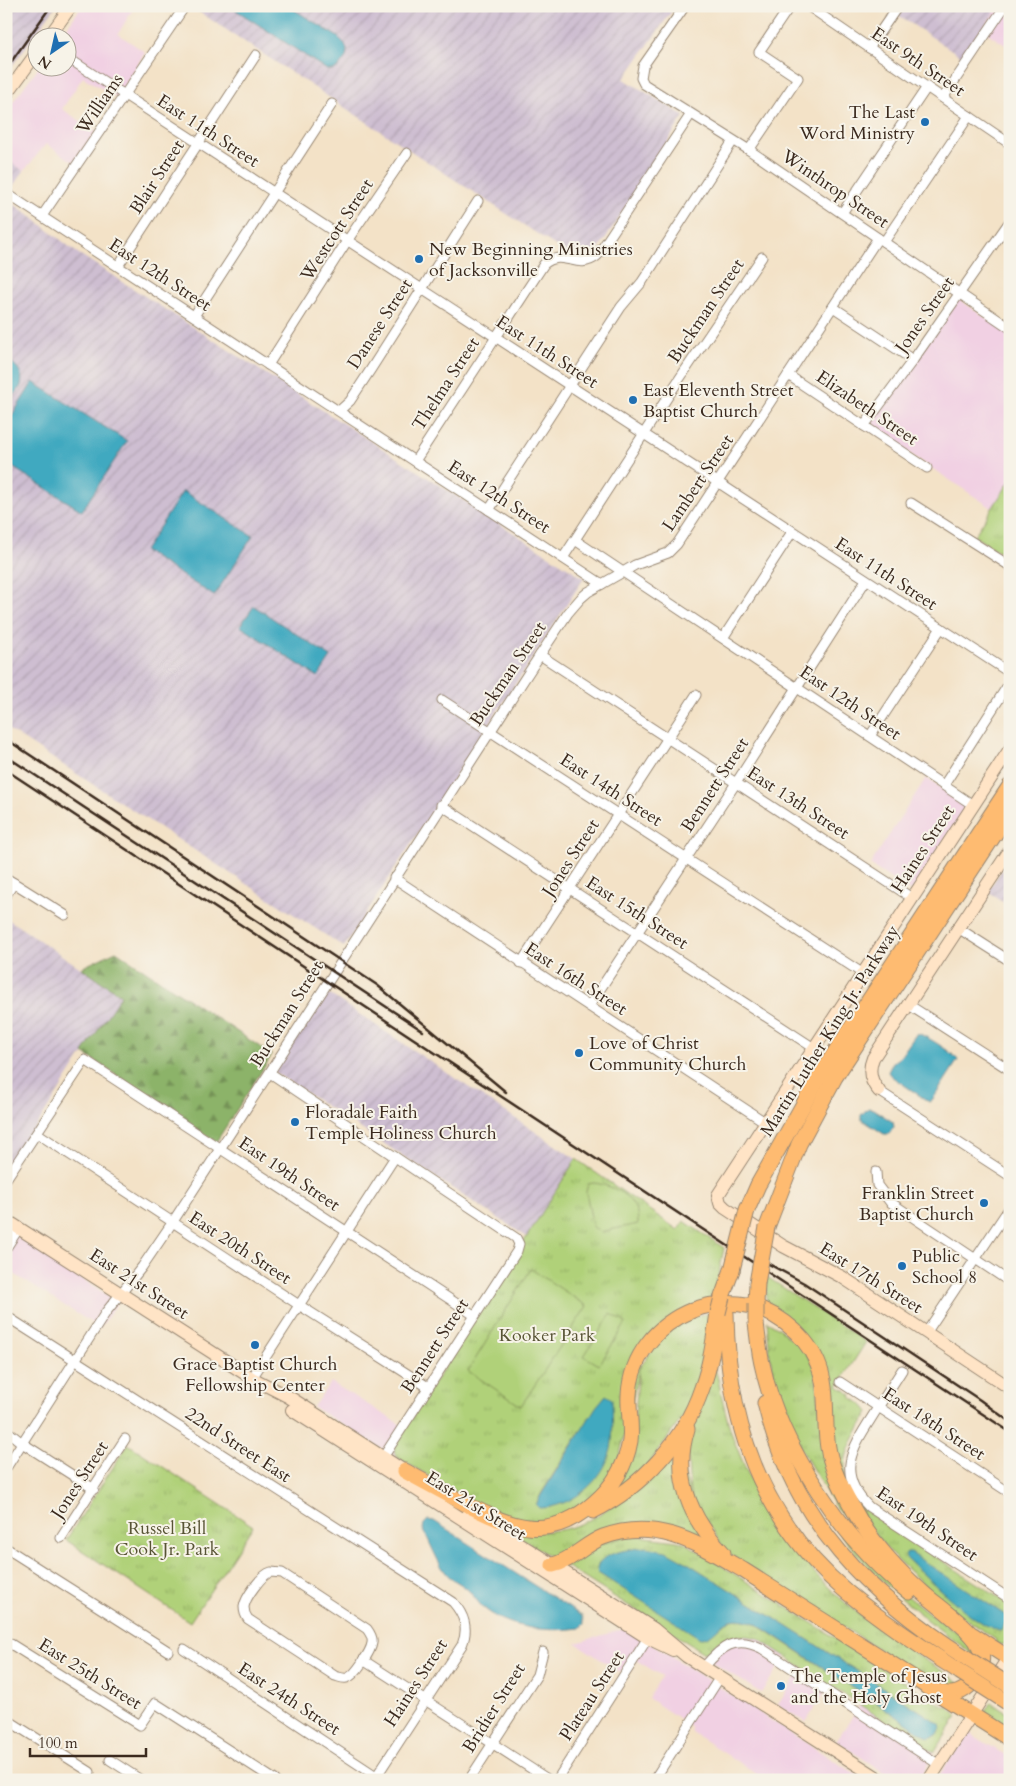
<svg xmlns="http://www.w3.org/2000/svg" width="1016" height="1786" viewBox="0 0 1016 1786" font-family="Cardo,serif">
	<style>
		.built { fill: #f1d0e3 }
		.industrial { fill: url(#industrial-furrows) }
		.grass { fill: url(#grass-tufts); stroke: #767e4c; fill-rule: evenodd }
		.forest { fill: url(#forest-firs); stroke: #646e44 }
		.garden { fill: #b0d179; stroke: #767e4c }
		.water { fill: #40a9c0; stroke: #3e6a6f }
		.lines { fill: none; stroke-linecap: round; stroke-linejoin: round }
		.street-casing { stroke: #978672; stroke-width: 11 }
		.secondary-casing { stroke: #978672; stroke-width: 14 }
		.highway-casing { stroke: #978672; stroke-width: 17 }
		.street { stroke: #fff; stroke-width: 9 }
		.secondary { stroke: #ffe4c6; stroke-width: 12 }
		.highway { stroke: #febb71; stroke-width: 15 }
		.rail { stroke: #3b2a1e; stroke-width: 2.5 }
		.highway-bridge-casing { stroke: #978672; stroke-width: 17; stroke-linecap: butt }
		.highway-bridge { stroke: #febb71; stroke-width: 15 }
		.poi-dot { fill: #1f6fb2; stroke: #f7f3e8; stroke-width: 2 }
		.labels { text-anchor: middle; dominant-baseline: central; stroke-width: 4; stroke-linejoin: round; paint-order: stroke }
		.street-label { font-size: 18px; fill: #3b2a1e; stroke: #f7f3e8 }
		.poi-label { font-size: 18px; fill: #3b2a1e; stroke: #f7f3e8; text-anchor: start }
		.park-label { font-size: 18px; fill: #585435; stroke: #f7f3e8 }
	</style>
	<defs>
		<pattern id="industrial-furrows" width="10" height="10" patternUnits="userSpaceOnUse" patternTransform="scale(1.25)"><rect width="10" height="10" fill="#cebed1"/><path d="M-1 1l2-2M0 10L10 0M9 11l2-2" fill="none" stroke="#b2a3b3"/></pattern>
		<pattern id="grass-tufts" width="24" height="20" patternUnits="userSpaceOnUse" patternTransform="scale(1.25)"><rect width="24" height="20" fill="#b0d179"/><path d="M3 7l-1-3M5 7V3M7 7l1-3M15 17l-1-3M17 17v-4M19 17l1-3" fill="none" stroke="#98b468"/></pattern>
		<pattern id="forest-firs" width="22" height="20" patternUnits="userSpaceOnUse" patternTransform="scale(1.25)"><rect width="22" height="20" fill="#8cb369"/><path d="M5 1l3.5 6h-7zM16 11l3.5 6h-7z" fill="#749256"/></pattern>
	</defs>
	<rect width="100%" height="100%" fill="#f7f3e8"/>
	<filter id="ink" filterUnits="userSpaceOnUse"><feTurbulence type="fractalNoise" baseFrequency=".02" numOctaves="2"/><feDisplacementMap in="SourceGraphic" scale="10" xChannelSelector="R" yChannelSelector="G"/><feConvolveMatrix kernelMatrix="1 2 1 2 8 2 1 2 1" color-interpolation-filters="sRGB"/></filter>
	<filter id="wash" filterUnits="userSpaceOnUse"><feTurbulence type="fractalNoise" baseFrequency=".0096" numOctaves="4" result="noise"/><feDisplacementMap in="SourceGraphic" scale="20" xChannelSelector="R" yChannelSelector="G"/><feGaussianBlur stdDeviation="1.12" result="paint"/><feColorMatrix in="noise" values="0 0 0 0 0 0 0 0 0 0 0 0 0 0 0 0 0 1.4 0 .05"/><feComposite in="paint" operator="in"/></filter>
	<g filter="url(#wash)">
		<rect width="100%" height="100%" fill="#f3e2c7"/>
		<!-- built -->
		<g class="built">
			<path d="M82,6H135L118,34L145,52L117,98L83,77L62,109L97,132L75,163L46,144L24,171L6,159V111L38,68H68V38L60,37Z"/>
			<path d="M998,6H1010V48L983,30Z"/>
			<path d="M958,299L1010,334V481L992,508L868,426Z"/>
			<path d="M926,778L967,806L911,892L870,865Z"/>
			<path d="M9,1232L118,1302L100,1328L6,1269V1237Z"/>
			<path d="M331,1382L406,1428L394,1451L396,1457L313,1407Z"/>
			<path d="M627,1628L864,1780H766L690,1731L692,1727L648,1698L662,1676L631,1657L621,1673L576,1643Z"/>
			<path d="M741,1636L757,1638L786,1656L761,1693L701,1655L708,1652L719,1642Z"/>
			<path d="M802,1667L830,1685L806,1722L778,1705Z"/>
			<path d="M860,1705L934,1753L921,1777L916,1780H896L836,1741Z"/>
			<path d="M968,1732L1010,1758V1780H936Z"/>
		</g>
		<!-- industrial -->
		<g class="industrial">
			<path d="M6,6H56L6,74Z"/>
			<path d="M190,6H672L674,8L624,79L684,116L598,250L587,257L574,258Z"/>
			<path d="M892,6H998L964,58L890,10Z"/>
			<path d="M6,159L24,171L6,195Z"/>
			<path d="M6,199L27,213L76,252L584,578L344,947L6,728Z"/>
			<path d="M1010,857V907L988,891Z"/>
			<path d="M6,918L121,995L6,1173Z"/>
			<path d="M326,992L576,1159L527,1237L274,1072Z"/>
		</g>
		<!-- grass -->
		<g class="grass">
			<path d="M1010,481V559L974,536Z"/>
			<path d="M576,1159L678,1230L684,1221L724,1248L713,1301L645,1343L616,1472L584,1507L540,1523L491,1512L396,1457L394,1451L395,1445ZM606,1395L536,1505L541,1494L574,1441Z"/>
			<path d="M767,1277L866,1342L838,1386L852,1395L851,1397L864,1406L869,1412C846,1451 830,1472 866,1511L1010,1605V1637L1005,1644L1001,1645L995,1643L996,1640L946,1605L891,1554L870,1528L833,1457L826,1377L766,1307ZM905,1555L987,1603L1005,1615L1008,1619L985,1625L943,1592L907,1559Z"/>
			<path d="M711,1313L696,1389L688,1410L636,1481L616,1487L634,1426L639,1369L665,1332L694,1316Z"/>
			<path d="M767,1321L779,1328L790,1339L794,1336L815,1367L822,1429L885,1563L834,1505L801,1449L777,1390L770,1357Z"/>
			<path d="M715,1369C719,1380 720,1391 723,1402C727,1420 732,1437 739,1453C764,1515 803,1568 855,1611C889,1638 926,1660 962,1684L957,1687H938L727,1553L690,1496L687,1440Z"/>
			<path d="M128,1444L253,1526L190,1622L66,1540Z"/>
			<path d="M674,1451L678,1453L704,1539L702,1543L655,1528L554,1559L515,1534L517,1531C531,1531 546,1532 560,1530C602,1524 643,1478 674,1451Z"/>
			<path d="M830,1520L905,1594L934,1617L969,1640L977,1657C922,1618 870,1576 830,1520Z"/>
			<path d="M632,1535L684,1542L946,1708L947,1706L957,1714V1718L953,1721L954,1722L934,1753L757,1638C744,1635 728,1634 717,1643C712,1647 710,1651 704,1653L564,1565L591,1547ZM686,1562L937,1722L940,1724L929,1738L755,1623C732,1614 725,1622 706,1637Z"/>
			<path d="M991,1702L1010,1714V1733L987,1718L985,1712Z"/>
		</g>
		<!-- forest -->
		<path class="forest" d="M116,951L272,1055L216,1142L83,1053L121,995L81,968Z"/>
		<!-- garden -->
		<g class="garden">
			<path d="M594,1183C616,1186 639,1199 638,1224L600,1232L593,1227L586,1192L588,1184Z"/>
			<path d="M531,1269L587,1306L521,1406L468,1371Z"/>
			<path d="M611,1314L626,1323L599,1365L584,1356Z"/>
		</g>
		<!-- water -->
		<g class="water">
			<path d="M230,6H288L338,37L345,44L347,50L346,57L338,68L333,70H327Z"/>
			<path d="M6,360C26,367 28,392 6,398Z"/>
			<path d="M33,382L127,441L82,511L6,463V425Z"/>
			<path d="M183,491L253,536L214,596L144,551Z"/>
			<path d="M254,606L331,657L318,677L240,626Z"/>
			<path d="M917,1033C927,1036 952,1052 958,1060L933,1099L929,1102L891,1076L888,1072L893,1062L900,1057Z"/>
			<path d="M868,1108L873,1109L893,1122L894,1127L889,1134H884L861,1119V1115Z"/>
			<path d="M606,1395L612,1399C612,1415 614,1433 611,1449C604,1481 571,1508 539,1508L536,1505L541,1495L596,1407Z"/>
			<path d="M428,1520L434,1521L582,1616L584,1624L580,1628C549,1632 511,1630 485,1609C478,1604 474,1595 467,1589C461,1583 451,1580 446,1573C437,1562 430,1542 423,1529L424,1524Z"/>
			<path d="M646,1547L666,1551L686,1562L940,1724L941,1728L938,1735L929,1738L756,1623C718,1609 721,1638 700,1638L598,1573L597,1570C597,1552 633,1549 646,1547Z"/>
			<path d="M907,1553H911L1005,1615L1008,1619L1001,1630C979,1630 925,1575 907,1559L905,1555Z"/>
		</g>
	</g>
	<g filter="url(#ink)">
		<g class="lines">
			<!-- street casing -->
			<g class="street-casing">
				<g id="street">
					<path d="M685,6L643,66L641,78L644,84L749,150L1010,328"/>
					<path d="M808,6L1010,144"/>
					<path d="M869,48L898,6"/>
					<path d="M68,58L1010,673"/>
					<path d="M943,98L1005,6"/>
					<path d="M749,150L798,78L759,52L790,6"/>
					<path d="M6,193L602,584"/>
					<path d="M842,213L927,87"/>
					<path d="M42,216L183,9"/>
					<path d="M884,242L969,116"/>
					<path d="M118,266L256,55"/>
					<path d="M833,307L913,360"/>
					<path d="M194,316L332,104"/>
					<path d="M268,365L347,241L407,153"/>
					<path d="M788,375L927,468"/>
					<path d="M339,411L350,401L371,369L478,201"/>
					<path d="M864,426L913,360L1010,221"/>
					<path d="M415,461L544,264C564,248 577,272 597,256L691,114"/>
					<path d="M911,503L1010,566"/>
					<path d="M489,510L621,307L642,282L733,141"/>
					<path d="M575,540L623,572L635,565L668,553L677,544L878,238"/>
					<path d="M563,558L680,378L762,257"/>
					<path d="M723,638L792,532"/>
					<path d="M540,655L912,898"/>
					<path d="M442,700L862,973"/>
					<path d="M870,736L941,628"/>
					<path d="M944,785L1010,682"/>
					<path d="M441,805L814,1048"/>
					<path d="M6,878L65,915"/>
					<path d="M394,878L765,1122"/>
					<path d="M6,895L14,883"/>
					<path d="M958,928L1010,961"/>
					<path d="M521,963L696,695"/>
					<path d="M909,1005L1010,1070"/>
					<path d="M589,1006L736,783L866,580"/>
					<path d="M270,1073L516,1238L519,1244L517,1251L380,1462"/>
					<path d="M879,1091L1010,1176"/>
					<path d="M37,1133L299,1305L428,1387"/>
					<path d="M876,1172L877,1185L890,1202L1010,1282"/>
					<path d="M6,1179L85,1060L474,1315"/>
					<path d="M6,1248L19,1228"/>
					<path d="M6,1316L453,1602C464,1615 469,1628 462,1645L374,1780"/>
					<path d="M926,1333L1010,1207"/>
					<path d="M902,1370C892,1386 882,1401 872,1417C851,1450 836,1474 869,1507L1010,1599"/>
					<path d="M252,1378L395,1157"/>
					<path d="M840,1382L1010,1493"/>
					<path d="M6,1430L22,1443L94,1489"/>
					<path d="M6,1468L106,1312L142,1267L172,1223L540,655L568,613L581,598L588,592L623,572L973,805"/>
					<path d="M61,1538L125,1439"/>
					<path d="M6,1548L168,1651"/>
					<path d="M271,1572L282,1573L367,1629C370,1633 373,1638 372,1643C371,1651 355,1676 347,1678C343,1679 339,1677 335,1676L248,1619C245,1615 244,1612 244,1607C245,1598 262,1574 271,1572Z"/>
					<path d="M6,1641L140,1725L155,1703L275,1780"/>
					<path d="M184,1649L376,1776"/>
					<path d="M363,1660L549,1780"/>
					<path d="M704,1667C721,1647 735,1635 761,1648L938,1764"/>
					<path d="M6,1719L90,1772"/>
					<path d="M110,1760L141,1780"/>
					<path d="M469,1780L537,1675L543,1652"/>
					<path d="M557,1780L651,1633"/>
					<path d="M654,1780L720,1677"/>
				</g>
			</g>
			<!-- secondary casing -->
			<g class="secondary-casing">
				<g id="secondary">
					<path d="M48,38L71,6"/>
					<path d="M6,95L38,51"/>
					<path d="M1010,749L718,1195L720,1203L725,1208L783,1246L842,1277L1010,1388"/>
					<path d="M879,1091C870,1081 868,1070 873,1058L1010,850"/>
					<path d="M6,1220L252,1378L289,1397L412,1476"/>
					<path d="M292,1410L648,1638L673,1650"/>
					<path d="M469,1512L654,1629L686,1656L881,1780"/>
					<path d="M929,1780L1010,1655"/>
				</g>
			</g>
			<!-- highway casing -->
			<g class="highway-casing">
				<g id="highway">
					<path d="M747,1210L758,1185L820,1075L1010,786"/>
					<path d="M767,1227L799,1144L835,1077L1010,811"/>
					<path d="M722,1297L732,1270"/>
					<path d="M756,1303L757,1283"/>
					<path d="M726,1313C727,1423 762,1521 848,1593C883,1622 922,1647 960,1672"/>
					<path d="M756,1323C758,1338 759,1353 763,1368C780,1447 845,1543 909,1592"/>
					<path d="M765,1403C793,1522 869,1596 968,1659"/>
					<path d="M687,1429C672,1477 690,1518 723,1553"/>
					<path d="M405,1471C424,1482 444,1492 464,1503C512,1528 549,1543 595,1502C613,1487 626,1465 630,1441C632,1426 628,1410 629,1395C631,1356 657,1324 693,1310C714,1302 743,1301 763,1310C795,1324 820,1352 824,1387C827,1409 824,1431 829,1453C833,1472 842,1489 851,1505C868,1538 894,1567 922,1592C935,1604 971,1629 978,1644C986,1659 980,1679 965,1689C952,1698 941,1693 927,1687"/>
					<path d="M593,1511C642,1487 684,1441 702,1388C711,1364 714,1339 718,1313"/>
					<path d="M553,1565C571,1561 585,1544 603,1537C657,1517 698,1544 743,1570L1010,1739"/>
					<path d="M973,1635L1010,1659"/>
				</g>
			</g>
			<!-- street -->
			<use href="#street" class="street"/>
			<!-- secondary -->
			<use href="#secondary" class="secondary"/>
			<!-- highway -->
			<use href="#highway" class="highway"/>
			<!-- rail -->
			<g class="rail">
				<path d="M6,69L51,6"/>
				<path d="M6,739L377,985L506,1092"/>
				<path d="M6,756L423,1031"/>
				<path d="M6,770L1010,1432"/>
				<path d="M756,1257L804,1283L980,1400L1010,1422"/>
			</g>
			<!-- highway-bridge casing -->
			<g class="highway-bridge-casing">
				<g id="highway-bridge">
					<path d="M732,1270L747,1210"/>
					<path d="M757,1283L767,1227"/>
					<path d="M718,1313L722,1297"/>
					<path d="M756,1320V1303"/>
					<path d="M968,1659L1010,1686"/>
					<path d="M960,1672L1010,1704"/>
				</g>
			</g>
			<!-- highway-bridge -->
			<use href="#highway-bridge" class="highway-bridge"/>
		</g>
	</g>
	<!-- markers -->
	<g class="poi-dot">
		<circle cx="925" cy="122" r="5"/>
		<circle cx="419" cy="259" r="5"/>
		<circle cx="633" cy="400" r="5"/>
		<circle cx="579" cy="1053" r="5"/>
		<circle cx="295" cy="1122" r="5"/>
		<circle cx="984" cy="1203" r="5"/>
		<circle cx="902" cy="1266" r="5"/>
		<circle cx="255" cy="1345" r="5"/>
		<circle cx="781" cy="1686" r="5"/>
	</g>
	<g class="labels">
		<!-- street labels -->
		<g class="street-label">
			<text transform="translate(918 62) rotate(34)">East 9th Street</text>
			<text transform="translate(100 104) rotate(-56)">Williams</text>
			<text transform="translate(208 131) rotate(33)">East 11th Street</text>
			<text transform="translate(157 177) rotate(-57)">Blair Street</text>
			<text transform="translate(835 189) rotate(34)">Winthrop Street</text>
			<text transform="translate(337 230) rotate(-57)">Westcott Street</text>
			<text transform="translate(160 275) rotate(33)">East 12th Street</text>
			<text transform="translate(706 311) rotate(-56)">Buckman Street</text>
			<text transform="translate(925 315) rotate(-55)">Jones Street</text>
			<text transform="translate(380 324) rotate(-57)">Danese Street</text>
			<text transform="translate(547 352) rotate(33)">East 11th Street</text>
			<text transform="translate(446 384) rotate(-57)">Thelma Street</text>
			<text transform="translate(867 408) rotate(34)">Elizabeth Street</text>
			<text transform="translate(698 483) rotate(-56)">Lambert Street</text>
			<text transform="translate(499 497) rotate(33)">East 12th Street</text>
			<text transform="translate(886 574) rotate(33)">East 11th Street</text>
			<text transform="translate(508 674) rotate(-56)">Buckman Street</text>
			<text transform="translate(850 703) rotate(34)">East 12th Street</text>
			<text transform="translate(715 785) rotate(-57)">Bennett Street</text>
			<text transform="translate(611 790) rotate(33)">East 14th Street</text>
			<text transform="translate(798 803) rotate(33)">East 13th Street</text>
			<text transform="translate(923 849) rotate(-57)">Haines Street</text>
			<text transform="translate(571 858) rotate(-57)">Jones Street</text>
			<text transform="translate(637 913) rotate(33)">East 15th Street</text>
			<text transform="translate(576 979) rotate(33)">East 16th Street</text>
			<text transform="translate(287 1014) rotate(-58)">Buckman Street</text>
			<text transform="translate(830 1031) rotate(-58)">Martin Luther King Jr. Parkway</text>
			<text transform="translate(289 1174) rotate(34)">East 19th Street</text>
			<text transform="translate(240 1248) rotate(33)">East 20th Street</text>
			<text transform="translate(871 1278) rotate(32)">East 17th Street</text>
			<text transform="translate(139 1284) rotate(33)">East 21st Street</text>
			<text transform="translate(435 1346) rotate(-57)">Bennett Street</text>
			<text transform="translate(934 1424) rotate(33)">East 18th Street</text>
			<text transform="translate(238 1445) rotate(33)">22nd Street East</text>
			<text transform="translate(80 1480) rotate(-57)">Jones Street</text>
			<text transform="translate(476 1506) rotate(32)">East 21st Street</text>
			<text transform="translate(927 1524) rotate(34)">East 19th Street</text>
			<text transform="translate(90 1674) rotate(32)">East 25th Street</text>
			<text transform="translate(416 1683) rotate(-57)">Haines Street</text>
			<text transform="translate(592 1696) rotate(-57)">Plateau Street</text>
			<text transform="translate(289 1699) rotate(33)">East 24th Street</text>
			<text transform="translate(494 1708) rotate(-58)">Bridier Street</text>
		</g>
		<!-- poi labels -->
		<g class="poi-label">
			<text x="915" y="112" text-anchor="end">The Last<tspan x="915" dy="21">Word Ministry</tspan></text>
			<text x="429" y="249">New Beginning Ministries<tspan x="429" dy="21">of Jacksonville</tspan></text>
			<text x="643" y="390">East Eleventh Street<tspan x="643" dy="21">Baptist Church</tspan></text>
			<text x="589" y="1043">Love of Christ<tspan x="589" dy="21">Community Church</tspan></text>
			<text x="305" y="1112">Floradale Faith<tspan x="305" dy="21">Temple Holiness Church</tspan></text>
			<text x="974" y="1193" text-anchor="end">Franklin Street<tspan x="974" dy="21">Baptist Church</tspan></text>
			<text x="912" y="1256">Public<tspan x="912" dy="21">School 8</tspan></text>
			<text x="255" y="1364" text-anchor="middle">Grace Baptist Church<tspan x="255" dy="21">Fellowship Center</tspan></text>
			<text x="791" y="1676">The Temple of Jesus<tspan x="791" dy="21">and the Holy Ghost</tspan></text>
		</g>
		<!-- park labels -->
		<g class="park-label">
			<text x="547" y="1335">Kooker Park</text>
			<text x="167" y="1528">Russel Bill<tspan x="167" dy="21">Cook Jr. Park</tspan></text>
		</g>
	</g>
	<!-- margin -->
	<rect width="1016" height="1786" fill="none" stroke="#f7f3e8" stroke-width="25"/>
	<!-- north arrow -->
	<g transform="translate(52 52) rotate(214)"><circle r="24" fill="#f7f3e8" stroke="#aca397"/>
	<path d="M0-4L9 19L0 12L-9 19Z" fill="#1f6fb2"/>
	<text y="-8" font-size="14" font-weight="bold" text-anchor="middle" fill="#3b2a1e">N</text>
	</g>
	<!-- scale -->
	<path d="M30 1748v8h116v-8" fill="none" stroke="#3b2a1e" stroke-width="2.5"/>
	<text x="38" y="1748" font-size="15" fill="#3b2a1e" stroke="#f7f3e8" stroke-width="4" paint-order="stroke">100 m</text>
</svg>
